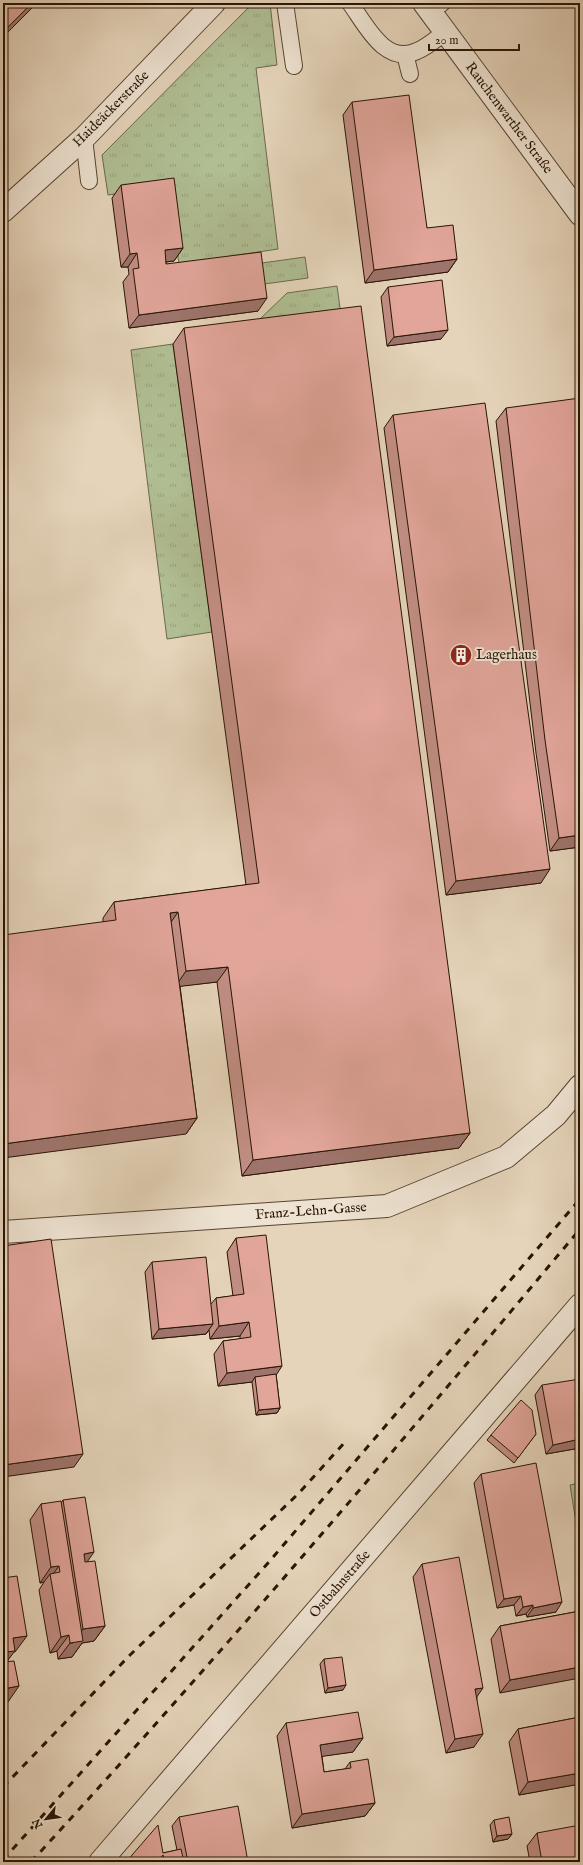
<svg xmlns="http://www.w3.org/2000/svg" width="583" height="1865" viewBox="0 0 583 1865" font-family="'IM FELL English',serif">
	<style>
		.grass { fill: url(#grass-tufts); stroke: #6c694c }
		.park { fill: #b0be93; stroke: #6c694c }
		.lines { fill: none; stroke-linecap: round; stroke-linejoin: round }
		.service-casing { stroke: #584432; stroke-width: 18 }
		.minor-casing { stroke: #584432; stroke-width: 24 }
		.service { stroke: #eee3d2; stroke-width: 16 }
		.minor { stroke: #eee3d2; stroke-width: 22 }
		.rail { stroke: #291405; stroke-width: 3; stroke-dasharray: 7 7; stroke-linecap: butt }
		.wall { fill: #c28e84; stroke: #291405 }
		.shaded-wall { fill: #9e746c; stroke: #291405 }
		.building { fill: #e1a59a; stroke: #291405 }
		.labels { text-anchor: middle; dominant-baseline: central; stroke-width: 4; stroke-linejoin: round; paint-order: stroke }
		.street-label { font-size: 14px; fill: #291405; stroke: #eee3d2 }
		.poi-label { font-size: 14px; fill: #291405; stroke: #eee3d2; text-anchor: start }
	</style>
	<defs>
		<pattern id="grass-tufts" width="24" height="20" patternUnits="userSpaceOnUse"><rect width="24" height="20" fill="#b0be93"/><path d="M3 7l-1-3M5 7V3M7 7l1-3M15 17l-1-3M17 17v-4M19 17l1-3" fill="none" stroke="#97a27d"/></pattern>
	</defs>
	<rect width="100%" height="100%" fill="#e5d4ba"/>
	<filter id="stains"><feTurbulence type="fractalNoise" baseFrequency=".005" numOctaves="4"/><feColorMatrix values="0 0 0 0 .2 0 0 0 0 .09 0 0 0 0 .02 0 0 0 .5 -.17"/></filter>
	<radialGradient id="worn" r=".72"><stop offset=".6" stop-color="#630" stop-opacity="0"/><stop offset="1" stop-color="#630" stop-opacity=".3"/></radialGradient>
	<!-- grass -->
	<g class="grass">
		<path d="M257,3H270L277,65L256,68L278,249L179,264L167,187L108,195L102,155L248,8Z"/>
		<path d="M305,257L308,278L257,285L255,264Z"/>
		<path d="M337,286L342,322L260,319L287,293Z"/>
		<path d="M173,344L212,632L167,639L131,350Z"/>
	</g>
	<!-- park -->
	<path class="park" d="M580,1483V1547L570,1485Z"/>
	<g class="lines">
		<!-- service casing -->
		<g class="service-casing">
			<g id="service">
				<path d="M285,3L294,66"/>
				<path d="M350,3C366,25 385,66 417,51C427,47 436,39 445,32"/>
				<path d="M430,12L442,3"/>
				<path d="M405,54L410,74"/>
				<path d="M84,138L89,181"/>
			</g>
		</g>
		<!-- minor casing -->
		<g class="minor-casing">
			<g id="minor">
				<path d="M424,3L580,214"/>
				<path d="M3,211L84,138L214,3"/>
				<path d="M3,1232L387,1206L506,1157L556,1115L580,1086"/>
				<path d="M100,1862L580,1305"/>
			</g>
		</g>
		<!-- service -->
		<use href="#service" class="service"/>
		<!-- minor -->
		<use href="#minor" class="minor"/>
		<!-- rail -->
		<g class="rail">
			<path d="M3,1787L130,1655L299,1493L345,1442"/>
			<path d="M3,1860L268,1563L580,1199"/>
			<path d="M31,1862C220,1656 401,1443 580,1229"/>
		</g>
	</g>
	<!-- wall -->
	<g class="wall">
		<path d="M352,102L427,228L457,259L448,272L365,283L343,115Z"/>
		<path d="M121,185L183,248L174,261L166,262V264L258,311L129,328L123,282L129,274L128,267H121L112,198Z"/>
		<path d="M388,287L441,339L387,346L381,297Z"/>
		<path d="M184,328L470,1133L459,1148L242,1176L217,982L180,986L197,1118L186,1134L103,922V918L114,902L246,885L173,344Z"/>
		<path d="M506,408L580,847L550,851L536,753L496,421Z"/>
		<path d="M393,415L541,883L446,895L384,428Z"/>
		<path d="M236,1238L276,1374L280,1408L277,1413L256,1415L252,1382L218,1386L214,1354L223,1341L240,1339V1336L210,1339L209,1330L206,1334L152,1339L145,1272L152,1262L211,1304L216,1298L233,1296L227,1252Z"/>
		<path d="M542,1385L580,1448L546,1454L535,1395Z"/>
		<path d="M536,1434L514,1463L487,1440L491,1435Z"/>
		<path d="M481,1474L556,1612L527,1617L526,1614L516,1616L514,1605L497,1608L474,1483Z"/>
		<path d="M63,1500L87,1562L105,1626L94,1641L82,1643L72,1657L58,1659L57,1651L50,1653L39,1590L44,1582L40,1583L30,1520L41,1504L61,1503Z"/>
		<path d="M422,1564L477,1697L474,1747L446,1753L413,1577Z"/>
		<path d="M580,1611L500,1693L491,1639L500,1626Z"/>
		<path d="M324,1659L343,1690L325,1693L320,1664Z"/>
		<path d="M580,1717V1784L519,1795L509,1742L518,1729Z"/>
		<path d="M286,1723L363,1738L353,1752L322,1756L324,1772L345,1769L350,1762L375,1803L365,1816L292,1828L277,1736Z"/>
		<path d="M179,1817L248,1862H160V1860L158,1862H126L163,1853L177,1850L172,1826Z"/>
		<path d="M494,1820L512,1834L508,1839L493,1842L490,1825Z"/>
		<path d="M537,1833L580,1862H530L527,1846Z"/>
	</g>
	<!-- shaded-wall -->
	<g class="shaded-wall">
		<path d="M32,3H37L3,37V32Z"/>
		<path d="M183,248L174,261L155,263L165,250Z"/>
		<path d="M137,253L128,267H121L130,254Z"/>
		<path d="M457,259L448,272L365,283L374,270Z"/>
		<path d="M267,298L258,311L129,328L139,315Z"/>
		<path d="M448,330L441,339L387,346L394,337Z"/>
		<path d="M580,835V847L550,851L559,838Z"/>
		<path d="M550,869L541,883L446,895L456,881Z"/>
		<path d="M178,912L167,928L170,913Z"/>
		<path d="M228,967L217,982L175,987L186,971Z"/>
		<path d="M197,1118L186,1134L3,1158V1144Z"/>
		<path d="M470,1133L459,1148L242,1176L253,1160Z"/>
		<path d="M249,1322L240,1336L210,1339L219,1326Z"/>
		<path d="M213,1324L206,1334L152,1339L159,1329Z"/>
		<path d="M282,1366L273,1380L255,1377L252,1382L218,1386L227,1373Z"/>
		<path d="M280,1408L277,1413L256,1415L259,1410Z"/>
		<path d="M580,1439V1448L546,1454L553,1445Z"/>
		<path d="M83,1454L74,1467L3,1477V1465Z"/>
		<path d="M94,1552L83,1568L84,1554Z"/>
		<path d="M59,1566L51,1577L50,1574L44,1582L40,1583L51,1567Z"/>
		<path d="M521,1596L514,1605L497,1608L504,1599Z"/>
		<path d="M562,1602L556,1612L527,1617L533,1608Z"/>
		<path d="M533,1605L526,1614L516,1616L523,1607Z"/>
		<path d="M105,1626L94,1641L82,1643L72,1657L58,1659L70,1643H73L83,1629Z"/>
		<path d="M69,1635L57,1651L50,1653L61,1637Z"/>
		<path d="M27,1636L15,1652H14L3,1667V1656L13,1638Z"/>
		<path d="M580,1667V1678L500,1693L510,1680Z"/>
		<path d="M346,1685L343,1690L325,1693L328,1688Z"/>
		<path d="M19,1686L8,1702L3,1703V1689Z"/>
		<path d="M483,1688L474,1701L475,1689Z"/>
		<path d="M483,1734L474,1747L446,1753L455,1739Z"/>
		<path d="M363,1738L353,1752L311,1758L320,1745Z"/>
		<path d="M580,1773V1784L519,1795L528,1782Z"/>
		<path d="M375,1803L365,1816L292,1828L302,1814Z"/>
		<path d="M512,1834L508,1839L493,1842L497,1836Z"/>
	</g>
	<!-- building -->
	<g class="building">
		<path d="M3,3H32L3,32Z"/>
		<path d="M409,95L427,228L453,225L457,259L374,270L352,102Z"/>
		<path d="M174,178L183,248L165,250L166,264L261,252L267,298L139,315L133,269L139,268L137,253L130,254L121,185Z"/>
		<path d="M442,280L448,330L394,337L388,287Z"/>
		<path d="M361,306L470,1133L253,1160L228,967L186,971L178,912L170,913L197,1118L3,1144V935L116,920L114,902L259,883L184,328Z"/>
		<path d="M580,398V835L559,838L545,740L506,408Z"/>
		<path d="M485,403L550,869L456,881L393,415Z"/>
		<path d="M266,1235L282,1366L227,1373L223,1341L251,1337L249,1322L219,1326L216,1298L244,1294L236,1238Z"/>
		<path d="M51,1239L83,1454L3,1465V1246Z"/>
		<path d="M206,1257L213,1324L159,1329L152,1262Z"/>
		<path d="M276,1374L280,1408L259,1410L255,1377Z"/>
		<path d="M580,1379V1439L553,1445L542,1385Z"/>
		<path d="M521,1400L532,1410L536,1434L518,1458L491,1435Z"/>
		<path d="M536,1463L562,1602L533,1608V1605L523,1607L521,1596L504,1599L481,1474Z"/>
		<path d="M85,1497L94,1552L84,1554L85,1562L95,1561L105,1626L83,1629L63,1500Z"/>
		<path d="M61,1501L83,1641L70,1643L69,1635L61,1637L50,1574L60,1572L59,1566L51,1567L41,1504Z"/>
		<path d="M459,1557L483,1688L475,1689L483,1734L455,1739L422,1564Z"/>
		<path d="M17,1576L27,1636L13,1638L15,1651L6,1652V1656H3V1578Z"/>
		<path d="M580,1611V1667L510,1680L500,1626Z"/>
		<path d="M342,1657L346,1685L328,1688L324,1659Z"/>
		<path d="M14,1661L19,1686L3,1689V1662Z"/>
		<path d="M358,1712L363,1738L320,1745L324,1772L351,1768L350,1762L368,1759L375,1803L302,1814L286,1723Z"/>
		<path d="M580,1717V1773L528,1782L518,1729Z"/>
		<path d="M238,1806L248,1862H188L179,1817Z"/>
		<path d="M509,1817L512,1834L497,1836L494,1820Z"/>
		<path d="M158,1825L163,1853L181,1849L184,1862H165L163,1855L157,1862H126Z"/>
		<path d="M580,1825V1862H542L537,1833Z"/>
	</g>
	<!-- icons -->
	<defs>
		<g id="building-disc" transform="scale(1.15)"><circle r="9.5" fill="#8f2418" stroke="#eee3d2"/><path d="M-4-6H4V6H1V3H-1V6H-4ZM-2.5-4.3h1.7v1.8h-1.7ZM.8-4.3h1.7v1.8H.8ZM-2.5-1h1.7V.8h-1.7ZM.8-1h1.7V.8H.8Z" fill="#fff"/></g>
	</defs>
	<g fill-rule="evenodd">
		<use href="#building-disc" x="461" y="655"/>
	</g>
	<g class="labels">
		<!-- street labels -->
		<g class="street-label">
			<text transform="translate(111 109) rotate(-45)">Haideäckerstraße</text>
			<text transform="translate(509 118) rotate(53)">Rauchenwarther Straße</text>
			<text transform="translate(311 1211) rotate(-4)">Franz-Lehn-Gasse</text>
			<text transform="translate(340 1584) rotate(-49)">Ostbahnstraße</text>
		</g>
		<!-- poi labels -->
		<g class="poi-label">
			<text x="476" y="655">Lagerhaus</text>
		</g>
	</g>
	<!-- margin -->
	<rect width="583" height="1865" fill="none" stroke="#e5d4ba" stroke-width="16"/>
	<rect x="4" y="4" width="575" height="1857" fill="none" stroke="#291405" stroke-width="2"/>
	<rect x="8" y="8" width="567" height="1849" fill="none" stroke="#291405"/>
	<!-- north arrow -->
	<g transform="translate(46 1819) rotate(241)" stroke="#eee3d2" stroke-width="3" paint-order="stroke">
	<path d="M0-3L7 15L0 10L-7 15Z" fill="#291405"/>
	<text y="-6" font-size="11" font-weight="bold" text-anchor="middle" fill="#291405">N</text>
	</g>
	<!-- scale -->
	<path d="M429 44v6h90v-6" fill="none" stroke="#291405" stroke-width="2"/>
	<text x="435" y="44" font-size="12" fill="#291405" stroke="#eee3d2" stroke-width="3" paint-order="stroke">20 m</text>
	<rect width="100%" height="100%" filter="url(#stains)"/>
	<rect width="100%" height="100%" fill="url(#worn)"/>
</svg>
